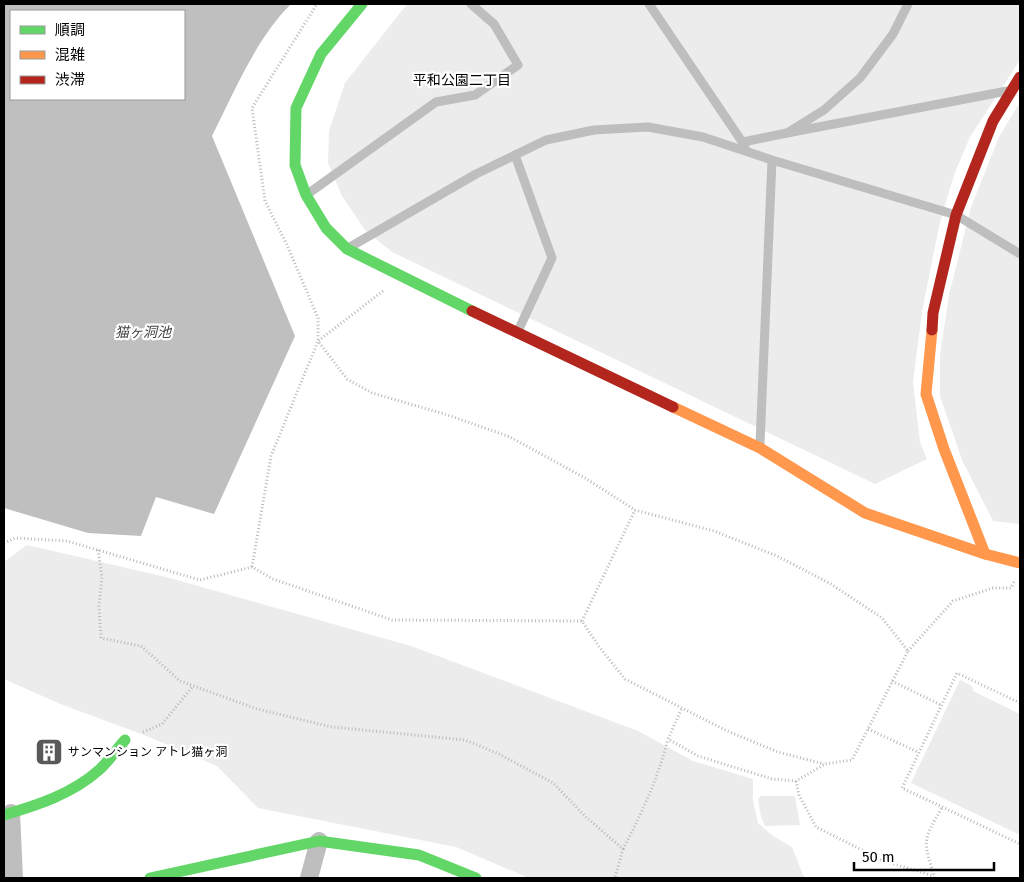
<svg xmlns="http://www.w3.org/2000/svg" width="1024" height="882" viewBox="0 0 1024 882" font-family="'Fira Sans','Noto Sans JP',sans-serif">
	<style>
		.green { fill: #ececec }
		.water { fill: #bfbfbf; fill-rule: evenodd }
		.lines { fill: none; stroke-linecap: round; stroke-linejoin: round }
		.path { stroke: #b9b9b9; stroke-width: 3; stroke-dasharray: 1 2.5; stroke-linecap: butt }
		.lane { stroke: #bebebe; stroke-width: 9 }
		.street { stroke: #bebebe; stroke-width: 18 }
		.fast { stroke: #63d668; stroke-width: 11 }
		.slow { stroke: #ff974d; stroke-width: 11 }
		.jam { stroke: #b3261e; stroke-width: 11 }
		.labels { text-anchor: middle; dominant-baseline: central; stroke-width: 4.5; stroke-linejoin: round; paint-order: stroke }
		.poi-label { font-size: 12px; fill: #000; stroke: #fff; text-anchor: start }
		.neighbourhood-label { font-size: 14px; fill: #000; stroke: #fff }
		.water-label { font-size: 14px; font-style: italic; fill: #444; stroke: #fff }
	</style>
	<rect width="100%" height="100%" fill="#fff"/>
	<!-- green -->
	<g class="green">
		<path d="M407,4H1020V60L970,137L955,172L940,222L922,312L913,382L920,442L927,459L875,484L392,252L365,230L342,196L328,163L329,131L345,83Z"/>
		<path d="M1020,102V524L993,521L962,460L940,396V355L949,295L971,207L999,137Z"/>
		<path d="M27,545L166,577L411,646L638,731L693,761L753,779V800L758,823L773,836L792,847L803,875L806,878H529L456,847L258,808L217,766L149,737L58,703L4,679V562Z"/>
		<path d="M960,680L972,686L973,691L1020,714V835L911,783Z"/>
		<path d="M761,796H795L800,825L765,826L761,817L758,799Z"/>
	</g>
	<!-- water -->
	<path class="water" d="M4,4H291C257,37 233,94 212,136L295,336L214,514L156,497L141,536L88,533L4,508ZM11,11H184V99H11Z"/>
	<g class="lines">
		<!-- path -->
		<g class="path">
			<path d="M383,291L318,341L347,379L372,393L448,415L510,437L585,478L635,510L714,531L777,556L831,584L882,618L908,651L852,760L825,764L796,781L772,779L698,756L668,739L682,708"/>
			<path d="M4,543L15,538L67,541L200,580L252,567L273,579L392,620L582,621L600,648L625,679L727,731L778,752L824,764"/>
			<path d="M98,550L102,577L99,606L101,638L141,646L180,681L257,709L332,727L465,740L499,754L553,783L586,817L623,849L615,878"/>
			<path d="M252,567L271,456L318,341V318L287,245L265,201L252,108L317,4"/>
			<path d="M582,621L635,510"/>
			<path d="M908,651L953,601L993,588H1011L1014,582"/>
			<path d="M892,681L941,705"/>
			<path d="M1020,703L957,673L902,788L1020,844"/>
			<path d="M868,729L918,752"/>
			<path d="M143,732L162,724L193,686"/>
			<path d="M796,781L799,795L816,827L884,861L934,876"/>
			<path d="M623,849C642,813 658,778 668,739"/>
			<path d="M935,878C923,841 922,841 942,808"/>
		</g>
		<!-- lane -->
		<g class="lane">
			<path d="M649,4L745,146"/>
			<path d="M787,133L1007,91"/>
			<path d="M743,142L787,133L824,110L860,78L893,34L908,4"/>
			<path d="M515,155L552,258L518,331"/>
			<path d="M309,193L436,102L475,95L518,65L494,24L471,4"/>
			<path d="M350,247L476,174L546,140L594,130L648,127L703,137L772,160L956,215L1020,254"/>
			<path d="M760,444L772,160"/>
		</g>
		<!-- street -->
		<g class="street">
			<path d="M11,813L14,878"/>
			<path d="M309,878L319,841"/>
		</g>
		<!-- fast -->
		<g class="fast">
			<path d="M362,4L321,54L296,108L295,165L306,195L326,228L347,249L472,311"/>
			<path d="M4,815C38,805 72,794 99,770C109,761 116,750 125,740"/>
			<path d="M150,878L319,841L419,855L476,878"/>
		</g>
		<!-- slow -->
		<g class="slow">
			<path d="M932,330L926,394L944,449L985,554"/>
			<path d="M673,407L760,448L865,513L985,554L1020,563"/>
		</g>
		<!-- jam -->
		<g class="jam">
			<path d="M472,311L673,407"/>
			<path d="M932,330L933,313L956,215L993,121L1020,77"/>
		</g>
	</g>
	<!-- icons -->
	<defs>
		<g id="building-square" transform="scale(1.4375)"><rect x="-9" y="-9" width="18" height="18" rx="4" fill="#595959" stroke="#fff"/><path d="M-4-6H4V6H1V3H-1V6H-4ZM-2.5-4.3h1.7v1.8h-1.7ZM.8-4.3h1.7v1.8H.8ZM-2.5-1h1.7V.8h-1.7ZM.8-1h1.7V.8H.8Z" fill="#fff"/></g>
	</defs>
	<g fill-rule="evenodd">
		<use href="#building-square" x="49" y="752"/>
	</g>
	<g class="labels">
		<!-- poi labels -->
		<g class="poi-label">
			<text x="68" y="752">サンマンション アトレ猫ヶ洞</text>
		</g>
		<!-- neighbourhood labels -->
		<g class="neighbourhood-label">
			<text x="462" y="80">平和公園二丁目</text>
		</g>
		<!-- water labels -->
		<g class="water-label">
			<text x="143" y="332">猫ヶ洞池</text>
		</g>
	</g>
	<!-- border -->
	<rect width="1024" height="882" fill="none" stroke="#000000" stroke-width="10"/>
	<!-- legend -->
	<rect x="10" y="10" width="175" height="90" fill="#ffffff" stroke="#999999"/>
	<rect x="20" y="26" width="25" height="8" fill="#63d668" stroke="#999999"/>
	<text x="55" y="35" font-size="15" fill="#000000">順調</text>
	<rect x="20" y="51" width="25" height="8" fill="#ff974d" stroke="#999999"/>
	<text x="55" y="60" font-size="15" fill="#000000">混雑</text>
	<rect x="20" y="76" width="25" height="8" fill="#b3261e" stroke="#999999"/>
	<text x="55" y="85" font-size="15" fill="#000000">渋滞</text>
	<!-- scale -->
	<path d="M854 862v8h140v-8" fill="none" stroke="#000000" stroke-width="2.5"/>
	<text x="862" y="862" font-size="15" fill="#000000" stroke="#ffffff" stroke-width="4" paint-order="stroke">50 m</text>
</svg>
